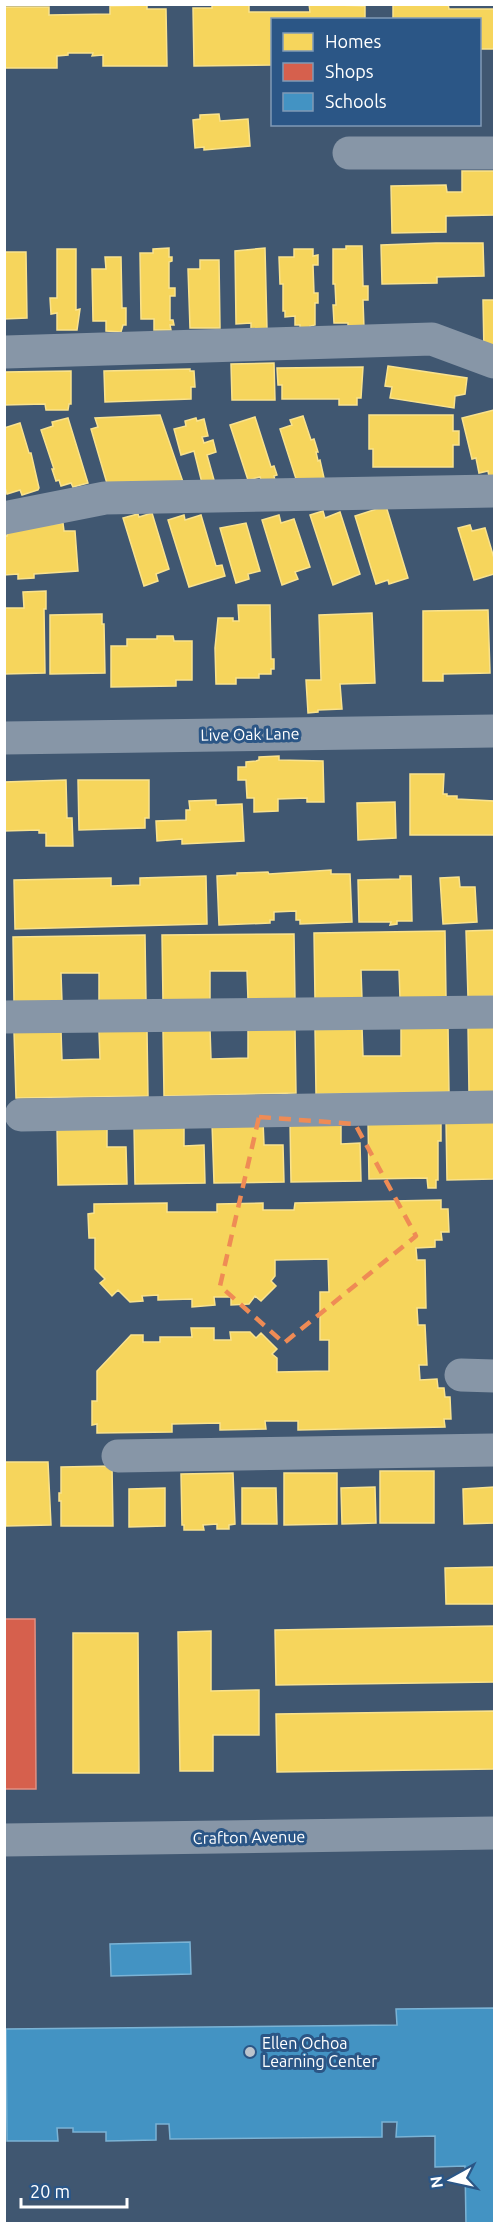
<svg xmlns="http://www.w3.org/2000/svg" width="499" height="2228" viewBox="0 0 499 2228" font-family="Ubuntu,sans-serif">
	<style>
		.homes { fill: #f6d55c; stroke: #f9e28d; stroke-width: 1.5 }
		.shops { fill: #d6604d; stroke: #e29082; stroke-width: 1.5 }
		.schools { fill: #4393c3; stroke: #7bb3d5; stroke-width: 1.5 }
		.lines { fill: none; stroke-linecap: round; stroke-linejoin: round }
		.minor { stroke: #8796a7; stroke-width: 33 }
		.marked { fill: none; stroke: #ef8b55; stroke-width: 4.5; stroke-dasharray: 12 8; stroke-linejoin: round }
		.poi-dot { fill: #bcc4cd; stroke: #2b5686; stroke-width: 2 }
		.labels { text-anchor: middle; dominant-baseline: central; stroke-width: 6; stroke-linejoin: round; paint-order: stroke }
		.street-label { font-size: 16px; fill: #fff; stroke: #2b5686 }
		.poi-label { font-size: 16px; fill: #fff; stroke: #2b5686; text-anchor: start }
	</style>
	<rect width="100%" height="100%" fill="#405771"/>
	<!-- homes -->
	<g class="homes">
		<path d="M212,4H249V12H310L309,4L365,6V20H272V65L194,66L193,8H212Z"/>
		<path d="M448,4L449,9H494V49H480V20H393V5Z"/>
		<path d="M147,5V9H166L167,66H103V55L92,56L93,53H68V55L57,56V68H4V7H49V15L110,14V6Z"/>
		<path d="M219,114L220,121L248,119L250,146L204,150V147L195,148L193,120L200,119V115Z"/>
		<path d="M462,171H494V215L446,216V232L392,233L391,186L446,185L447,192H462Z"/>
		<path d="M436,243H483L484,276L437,277V283L382,284L381,245Z"/>
		<path d="M346,246H362L363,286H368V300H363L364,328H348V323H334L333,305H336L335,284H333V249H346Z"/>
		<path d="M169,248V257H172V261L169,262V288H175V296H170V320H173L174,325H170L171,330H154V319H141L140,253H153V249Z"/>
		<path d="M265,248L267,329H251V323L236,324L235,251Z"/>
		<path d="M57,249H76V310L80,309L77,330H57V313L51,314L50,298H57Z"/>
		<path d="M294,249H313V256L318,255V265H313L314,293H318V303H315V325L310,326V329L300,328V325H295V316L285,317V311H283V284H280L279,257H294Z"/>
		<path d="M4,252H26L27,318L4,319Z"/>
		<path d="M105,257H121L122,308H126V325H123L121,332L106,331V321H93L92,269H106Z"/>
		<path d="M200,260H219L220,328H190L188,269H200Z"/>
		<path d="M483,300H494V352H484Z"/>
		<path d="M274,363L275,400H232L231,364Z"/>
		<path d="M388,366L467,378L465,394L455,396L454,408L390,398L392,387L385,386Z"/>
		<path d="M363,367L361,398H357V405H339V399H282V385H278L277,368Z"/>
		<path d="M190,369V371H194L195,387H191V399L105,402L104,371Z"/>
		<path d="M71,371V404H69L68,410H46L45,404L4,405V372Z"/>
		<path d="M494,410V481L490,482L488,471L479,473L476,458L472,459L462,418Z"/>
		<path d="M160,415L183,482L108,487L91,429L98,427L95,418Z"/>
		<path d="M369,415H453V431H459V445H453V467H373V449H369Z"/>
		<path d="M303,416L311,440L314,439L318,452H316L318,461L320,460L324,478L297,482L280,429L292,425L290,420Z"/>
		<path d="M255,417L271,467L274,466L277,475L274,476L275,481L262,482L260,477L248,480L230,425Z"/>
		<path d="M68,418L88,483L73,487L71,483L61,486L59,480L56,481L52,469H54L41,430L53,426L52,422Z"/>
		<path d="M196,418L197,421L204,419L208,436L202,437L204,443L213,440L216,452L207,455L214,480L202,483L194,451L181,455L174,429L186,426L185,421Z"/>
		<path d="M20,423L29,453H31L39,488L38,490L22,495L20,490L7,494L4,485V428Z"/>
		<path d="M386,506L408,578L389,584L388,580L376,584L355,516Z"/>
		<path d="M323,511L325,518L340,512L360,574L333,585L310,515Z"/>
		<path d="M152,513L169,569L156,574L158,581L144,586L123,518L138,514L139,517Z"/>
		<path d="M184,515L185,520L201,515L216,566L222,565L225,576L189,587L168,520Z"/>
		<path d="M279,515L281,523L294,519L310,567L295,572L298,579L282,585L262,520Z"/>
		<path d="M63,523L64,531H75L78,571L34,574V578L18,579V574L4,575V536H7V530Z"/>
		<path d="M246,523L260,571L248,574L249,579L236,583L220,528Z"/>
		<path d="M470,525L472,531L485,528L494,558V574L474,580L458,528Z"/>
		<path d="M46,591V609H44L45,673L4,674V608H24L23,592Z"/>
		<path d="M238,605H270L271,659H274V669H271V674H259V678H236V684H216L215,648L218,618H233V621H239Z"/>
		<path d="M488,610L490,673L443,674V681H423V611Z"/>
		<path d="M372,613L375,683L340,684L342,709L318,710V712L308,713L306,680H321L319,615Z"/>
		<path d="M102,614V624H104L105,673L50,674V615Z"/>
		<path d="M157,636H173L174,641H192V680H176V686L111,687V646H127V639H157Z"/>
		<path d="M279,756V760L323,761L324,802H307V798L278,799V811L254,812V798H247L246,780H238V767H246V762L256,761L259,760V757Z"/>
		<path d="M410,774H444L443,794H447V796H457V799L494,801V835H410Z"/>
		<path d="M66,780L67,818H72L73,846H46V833H39V830L4,831V782Z"/>
		<path d="M78,780H149V818H145V828L79,830Z"/>
		<path d="M216,800V805L242,804L244,841L182,844V839L157,841L156,821L186,820V810H190L189,801Z"/>
		<path d="M395,802L396,838L358,840L357,803Z"/>
		<path d="M331,870V874H350L352,922L300,924V920H296V911L274,912V920H270V923L219,925L217,876L237,875V873L268,872L269,874Z"/>
		<path d="M206,876L207,924L15,929L14,880L111,878V886L140,885V878Z"/>
		<path d="M400,876H411L412,921H397V924L390,925L391,922H359L358,880L400,879Z"/>
		<path d="M459,877L460,887H475L477,922L443,924L440,878Z"/>
		<path d="M494,930V996L468,997L466,931Z"/>
		<path d="M445,931L446,997L400,998L399,970H361L362,999H315L314,933Z"/>
		<path d="M294,934L295,1000H248L247,971H210V1001L163,1002L162,935Z"/>
		<path d="M145,935L146,1001L99,1002V973H61L62,1002L14,1003L13,937Z"/>
		<path d="M448,1026L449,1092L316,1094L315,1028L362,1027L363,1056H401V1027Z"/>
		<path d="M468,1026H494V1092H469Z"/>
		<path d="M210,1029L211,1059L248,1058V1030L295,1029L296,1093L164,1096L163,1030Z"/>
		<path d="M147,1030L148,1096L16,1098L14,1032L61,1031L62,1060L100,1059L99,1031Z"/>
		<path d="M494,1119V1179L447,1180L446,1120Z"/>
		<path d="M263,1121L264,1145H283L284,1182L214,1183L212,1123Z"/>
		<path d="M290,1121H341V1144L360,1143L361,1181L291,1182Z"/>
		<path d="M368,1121L441,1122V1141H438V1180H436V1188H428L427,1178L369,1179Z"/>
		<path d="M107,1124V1147H126L127,1184L58,1185L57,1125Z"/>
		<path d="M184,1124V1146L204,1145L205,1183L135,1184L134,1125Z"/>
		<path d="M441,1200V1209H448L449,1232H441L442,1240H435V1247L416,1248L417,1260H425L426,1308H417L418,1325H425L427,1365H419L420,1380L437,1379L438,1388H444L445,1397H450L451,1419H444L445,1427L298,1430V1421H265L266,1429L220,1430V1423L172,1424V1432L97,1433V1424L92,1425V1401H97V1371L131,1335H143V1342H160V1337H192L191,1328H214V1340H231L230,1332H250L256,1338L261,1333L277,1349L272,1354L277,1358V1372L329,1371V1340H320V1292H329L328,1259L275,1260V1276L271,1281L276,1286L261,1301L255,1296L249,1304L231,1305V1297H214L215,1305L192,1307V1299L158,1300V1295L142,1296L143,1301L130,1302L118,1290L112,1296L100,1283L105,1279L95,1269V1238H89L88,1214L94,1213V1204L167,1203V1212H217V1204L263,1203V1210H294L295,1203Z"/>
		<path d="M5,1462H48L51,1525L6,1526Z"/>
		<path d="M112,1466L113,1526H61V1501H59V1493H61V1467Z"/>
		<rect x="380" y="1471" width="54" height="52"/>
		<path d="M233,1473L235,1524L229,1525V1529H217V1524L203,1525L204,1530H184V1525H182L181,1474Z"/>
		<path d="M284,1473H337V1524L284,1525Z"/>
		<path d="M375,1487L376,1523L342,1524L341,1488Z"/>
		<path d="M494,1487V1523L464,1524L463,1489Z"/>
		<path d="M165,1488V1526L129,1527V1489Z"/>
		<path d="M242,1488H276L277,1524H242Z"/>
		<path d="M494,1567V1604H446L445,1568Z"/>
		<path d="M494,1626V1682L276,1685L275,1630Z"/>
		<path d="M211,1631V1691L259,1690V1735H213V1771H180L178,1632Z"/>
		<path d="M73,1633H138L139,1773H73Z"/>
		<path d="M494,1711V1769L277,1772L276,1714Z"/>
	</g>
	<!-- shops -->
	<path class="shops" d="M4,1619H35L36,1789H4Z"/>
	<!-- schools -->
	<g class="schools">
		<path d="M190,1942L191,1974L111,1976L110,1944Z"/>
		<path d="M494,2008V2224H466L465,2166L435,2167V2136L396,2137L397,2122H382V2137L170,2139L169,2124H156V2140L106,2141V2132H73V2128H57L58,2141H7L6,2029L397,2025L396,2009Z"/>
	</g>
	<g class="lines">
		<!-- minor -->
		<g class="minor">
			<path d="M349,153H494"/>
			<path d="M6,352L432,339L494,362"/>
			<path d="M4,518L105,498L494,491"/>
			<path d="M4,738L494,731"/>
			<path d="M4,1017L494,1012"/>
			<path d="M21,1115L494,1107"/>
			<path d="M461,1375L494,1376"/>
			<path d="M118,1456L494,1450"/>
			<path d="M4,1840L494,1833"/>
		</g>
	</g>
	<!-- marked area -->
	<path class="marked" d="M259,1117L355,1124L416,1236L284,1343L220,1286Z"/>
	<!-- markers -->
	<circle class="poi-dot" cx="250" cy="2052" r="6"/>
	<g class="labels">
		<!-- street labels -->
		<g class="street-label">
			<text transform="translate(250 734) rotate(-1)">Live Oak Lane</text>
			<text transform="translate(249 1837) rotate(-1)">Crafton Avenue</text>
		</g>
		<!-- poi labels -->
		<g class="poi-label">
			<text x="262" y="2043">Ellen Ochoa<tspan x="262" dy="18">Learning Center</tspan></text>
		</g>
	</g>
	<!-- border -->
	<rect width="499" height="2228" fill="none" stroke="#ffffff" stroke-width="12"/>
	<!-- legend -->
	<rect x="271" y="18" width="210" height="108" fill="#2b5686" stroke="#809ab6" stroke-width="1.5"/>
	<rect x="283" y="33" width="30" height="18" fill="#f6d55c" stroke="#809ab6" stroke-width="1.5"/>
	<text x="325" y="48" font-size="18" fill="#ffffff">Homes</text>
	<rect x="283" y="63" width="30" height="18" fill="#d6604d" stroke="#809ab6" stroke-width="1.5"/>
	<text x="325" y="78" font-size="18" fill="#ffffff">Shops</text>
	<rect x="283" y="93" width="30" height="18" fill="#4393c3" stroke="#809ab6" stroke-width="1.5"/>
	<text x="325" y="108" font-size="18" fill="#ffffff">Schools</text>
	<!-- north arrow -->
	<g transform="translate(451 2180) rotate(262)" stroke="#2b5686" stroke-width="4.5" paint-order="stroke">
	<path d="M0-4.5L10 22L0 15L-10 22Z" fill="#ffffff"/>
	<text y="-9" font-size="16" font-weight="bold" text-anchor="middle" fill="#ffffff">N</text>
	</g>
	<!-- scale -->
	<path d="M21 2198v9h106v-9" fill="none" stroke="#ffffff" stroke-width="3"/>
	<text x="30" y="2198" font-size="18" fill="#ffffff" stroke="#2b5686" stroke-width="4.5" paint-order="stroke">20 m</text>
</svg>
